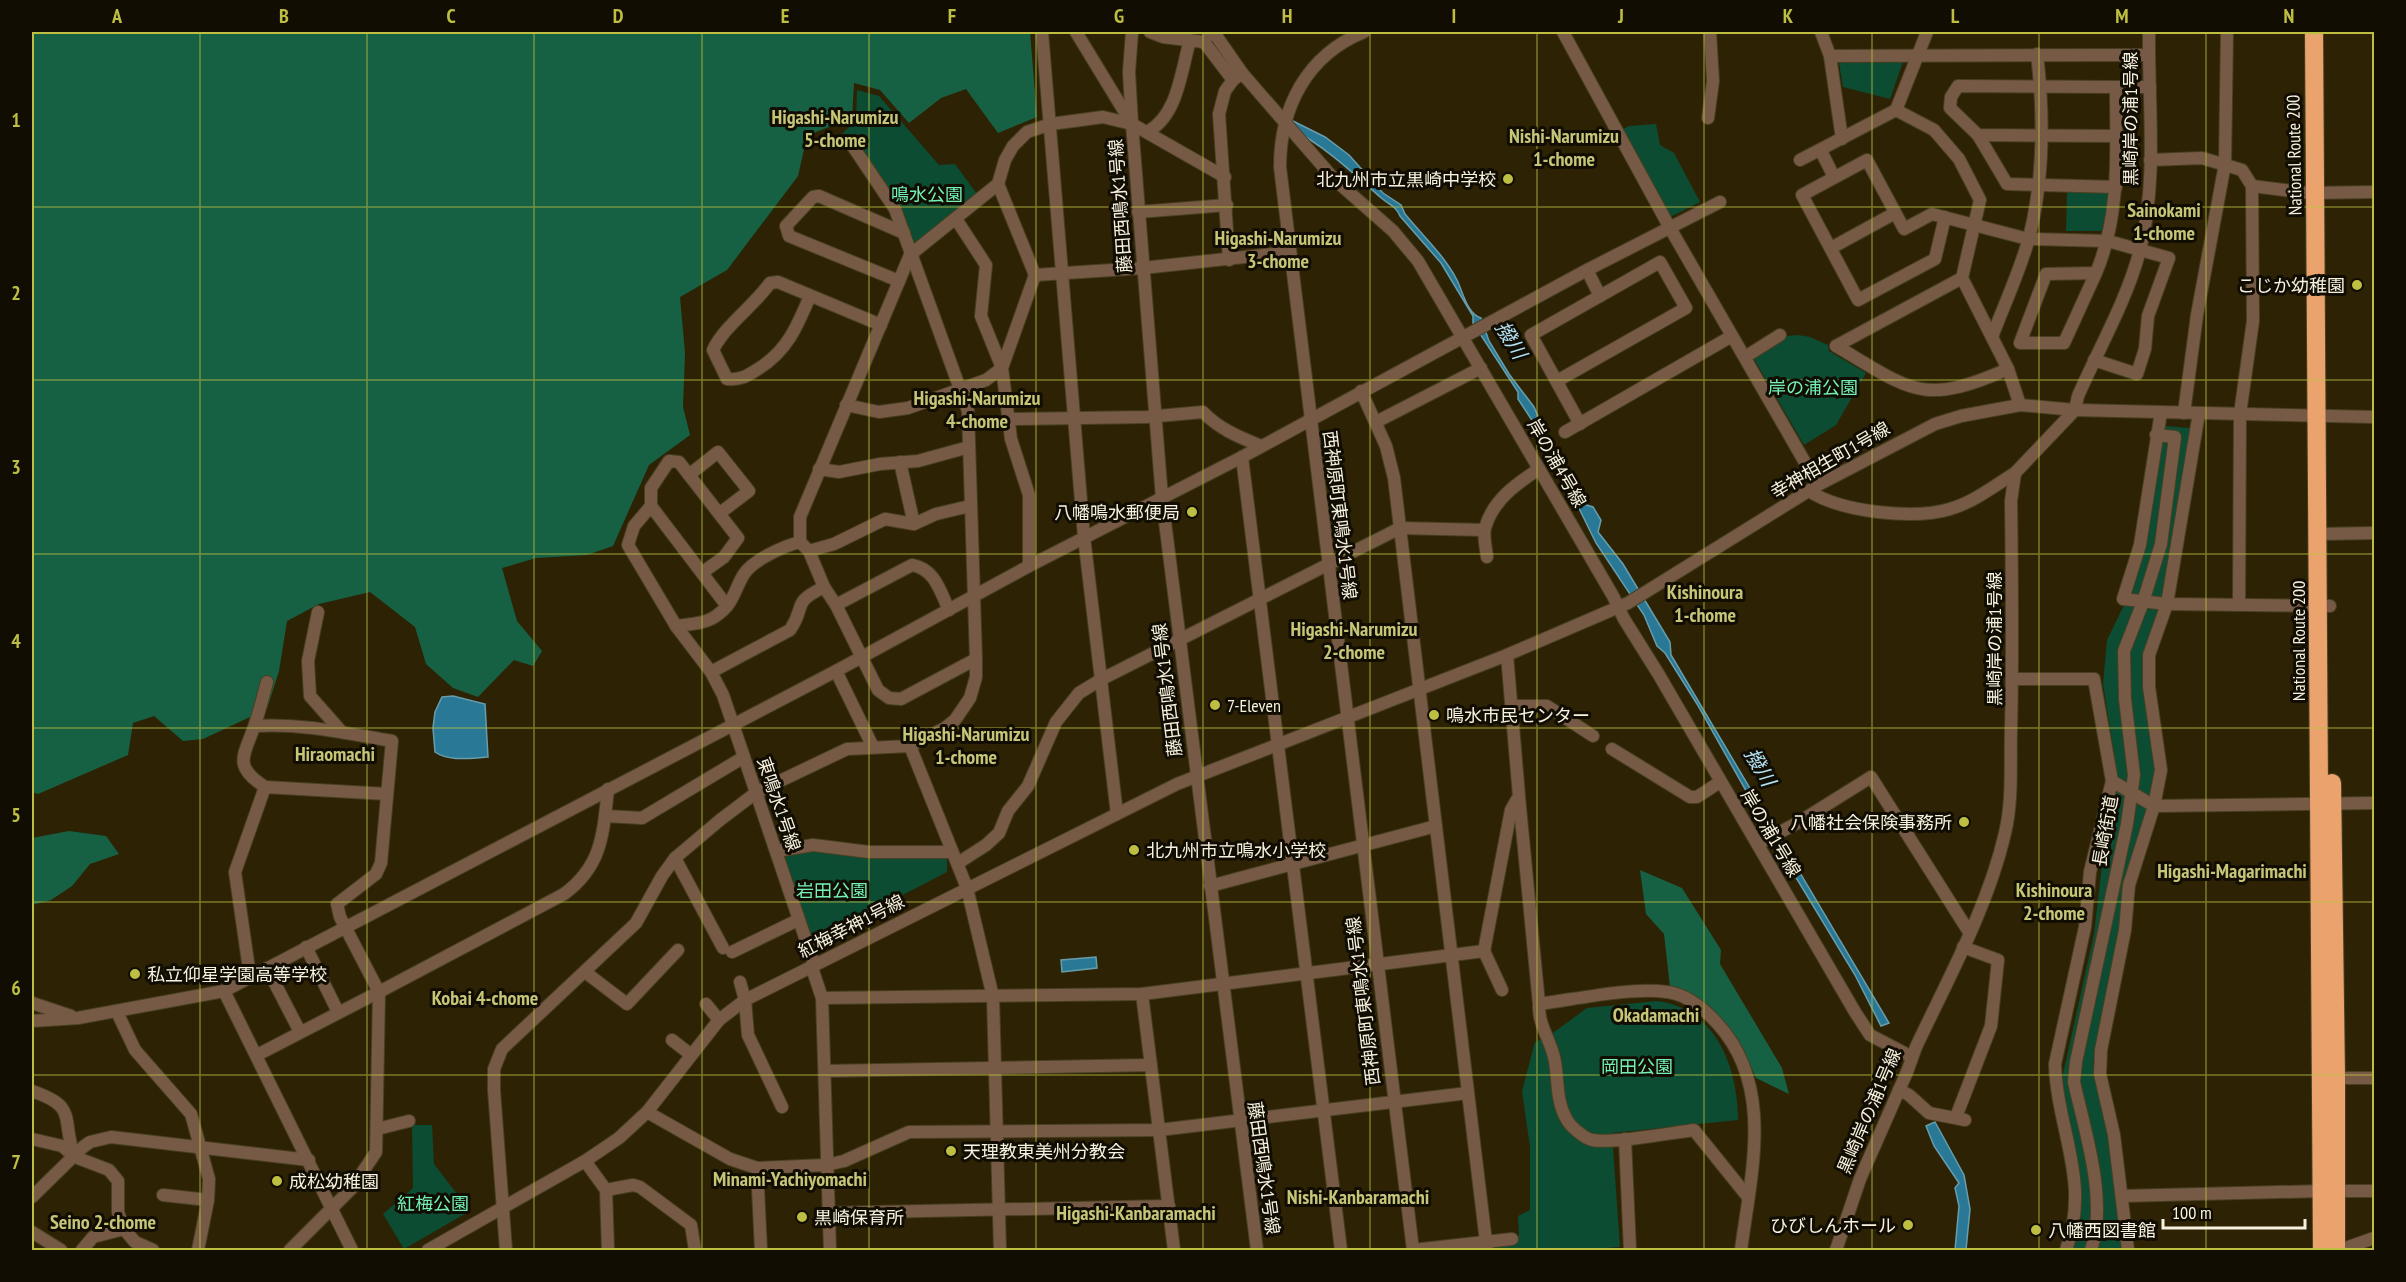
<svg xmlns="http://www.w3.org/2000/svg" width="2406" height="1282" viewBox="0 0 2406 1282" font-family="'PT Sans Narrow','Noto Sans JP',sans-serif">
	<style>
		.green { fill: #0b4c33 }
		.forest { fill: #166143 }
		.water { fill: #297996; stroke: #679dac; stroke-width: 1.5 }
		.lines { fill: none; stroke-linecap: round; stroke-linejoin: round }
		.stream { stroke: #679dac; stroke-width: 3 }
		.minor-casing { stroke: #494023; stroke-width: 14 }
		.highway-casing { stroke: #494023; stroke-width: 20 }
		.minor { stroke: #775a45; stroke-width: 12 }
		.highway { stroke: #eba36e; stroke-width: 18 }
		.grid { fill: none; stroke: #bebf42; stroke-width: 1.5; stroke-opacity: 0.55 }
		.poi-dot { fill: #bebf42; stroke: #110d03; stroke-width: 2 }
		.labels { text-anchor: middle; dominant-baseline: central; stroke-width: 6; stroke-linejoin: round; paint-order: stroke }
		.street-label { font-size: 18px; fill: #f7f1df; stroke: #110d03 }
		.poi-label { font-size: 18px; fill: #f7f1df; stroke: #110d03; text-anchor: start }
		.park-label { font-size: 18px; fill: #73f1b7; stroke: #110d03 }
		.neighbourhood-label { font-size: 20px; font-weight: bold; fill: #c5c678; stroke: #110d03 }
		.water-label { font-size: 20px; font-style: italic; fill: #b3e3f6; stroke: #110d03 }
		.neatline { fill: none; stroke: #bebf42; stroke-width: 2 }
		.grid-label { font-size: 20px; text-anchor: middle; font-weight: bold; fill: #bebf42 }
	</style>
	<rect width="100%" height="100%" fill="#2d2304"/>
	<!-- green -->
	<g class="green">
		<path d="M1903,62L1890,99L1843,87L1839,63Z"/>
		<path d="M857,90L879,96L939,165L955,164L977,194L915,244L912,243L890,191L879,174L872,169L853,140L842,134L856,120Z"/>
		<path d="M1656,124L1660,145L1674,153L1700,202L1668,218L1623,129L1629,126Z"/>
		<path d="M2067,192H2106L2110,197L2105,228L2101,231H2066Z"/>
		<path d="M1798,335L1810,337L1828,345L1829,351L1866,373L1836,425L1804,445L1754,359L1787,336Z"/>
		<path d="M2163,426L2191,428L2166,596L2146,654L2143,681L2157,769L2093,1063L2109,1135L2122,1250H2073L2081,1227L2079,1165L2061,1083L2094,934L2108,813L2117,773L2103,684L2107,640L2131,591Z"/>
		<path d="M810,851L861,856L947,859V872L810,943L783,857Z"/>
		<path d="M1657,1001C1716,1008 1738,1068 1738,1120L1612,1133L1620,1247L1579,1250H1497L1493,1248L1491,1239L1519,1236L1518,1216L1530,1210V1147L1522,1091L1535,1042L1550,1035L1587,1008Z"/>
		<path d="M412,1125H432L434,1164L470,1211L404,1249L383,1214L413,1188Z"/>
	</g>
	<!-- forest -->
	<g class="forest">
		<path d="M32,32H1030L1037,117L998,133L966,89L941,98L909,123L880,90L854,83L852,118L816,132L805,145L798,176L727,270L680,297L685,353L683,407L690,435L649,465L613,546L587,555L536,558L502,568L517,621L542,651L533,666L514,660L478,697L453,688L426,664L415,627L370,592L319,604L287,621L279,671L267,709L203,739L183,741L154,716L133,723L128,755L38,794L32,792Z"/>
		<path d="M69,831L106,836L119,854L90,864L72,886L51,900L32,905V838Z"/>
		<path d="M1640,870L1682,888L1721,950L1720,964L1782,1068L1789,1094L1756,1078C1734,1026 1716,1016 1670,987L1664,934L1646,914Z"/>
	</g>
	<!-- water -->
	<g class="water">
		<path d="M1289,119L1325,137L1349,155L1383,193L1401,205L1405,214C1423,236 1444,255 1457,280C1463,292 1467,314 1481,318L1489,341L1509,374L1534,407L1553,451L1574,476V488L1583,504L1593,507L1601,520L1598,532L1623,564L1670,642L1671,655L1889,1023L1881,1026L1855,975L1780,851L1697,704L1665,653L1657,646L1644,615L1596,543L1547,443L1518,399V392L1473,323V316L1441,263L1400,216C1396,206 1388,204 1380,197C1350,170 1323,145 1287,126Z"/>
		<path d="M453,696L485,704L488,757C471,758 449,762 435,752L433,728L435,712L442,697Z"/>
		<path d="M1096,957L1097,968L1062,972L1061,960Z"/>
		<path d="M1935,1122L1964,1175L1970,1209L1966,1250H1955L1959,1206L1955,1188L1959,1183L1934,1146L1926,1126Z"/>
	</g>
	<g class="lines">
		<!-- stream -->
		<path class="stream" d="M1208,39L1220,54"/>
		<!-- minor casing -->
		<g class="minor-casing">
			<g id="minor">
				<path d="M1042,32L1084,537L1117,814"/>
				<path d="M1076,32L1132,124L1225,177"/>
				<path d="M1150,32L1163,37L1204,42L1233,80L1242,73L1334,179L1393,231L1418,261L1613,596L1624,619L1659,675L1855,1012L1870,1035L1912,1057"/>
				<path d="M1208,32L1217,37L1242,73"/>
				<path d="M1364,32C1307,55 1280,107 1280,167L1413,1250"/>
				<path d="M1563,32L1670,228L1818,485"/>
				<path d="M1821,32L1830,56L1842,139"/>
				<path d="M1830,56L2149,55"/>
				<path d="M1896,110L1927,32"/>
				<path d="M1708,118L1713,81L1710,32"/>
				<path d="M1132,124L1162,498L1257,1250"/>
				<path d="M1147,132C1178,116 1181,71 1190,40"/>
				<path d="M1978,135L2007,184L2116,187"/>
				<path d="M2116,136L1978,135L1950,108L1951,97L1958,86L2116,87"/>
				<path d="M1821,151L1834,177"/>
				<path d="M1800,160L1896,110L1934,130L1959,159L1980,200L1962,278L2008,369L2020,405"/>
				<path d="M2150,160L2202,158L2242,170L2252,186L2253,321L2240,414L2239,604"/>
				<path d="M998,184L1035,275"/>
				<path d="M2252,186L2308,193L2374,192"/>
				<path d="M1138,212L1227,205"/>
				<path d="M1945,217L1935,259L1858,300L1802,195L1867,160L1904,229L1932,214L2028,239L2108,241L2169,258L2148,316L2145,349L2137,374L2094,360"/>
				<path d="M956,219L986,265L981,316L1002,368L1011,439L1029,495V566"/>
				<path d="M1831,248L1895,213"/>
				<path d="M1229,260L1219,114L1225,91L1233,80"/>
				<path d="M1587,270L1600,296"/>
				<path d="M2096,273L2046,274L2020,343H2064L2096,273C2121,214 2116,150 2116,87H2150"/>
				<path d="M899,281L789,236L786,226L813,197L819,196L904,233"/>
				<path d="M810,296C797,327 787,351 758,369C747,376 741,380 727,379L713,350C725,325 754,306 770,283L778,282L881,325"/>
				<path d="M1992,337C2004,305 2020,271 2029,238C2044,179 2044,114 2037,54"/>
				<path d="M1836,346C1911,390 1922,407 2008,369"/>
				<path d="M1836,346L1962,278"/>
				<path d="M1745,357L1780,335"/>
				<path d="M1557,381L1686,308L1660,262L1531,335L1580,424"/>
				<path d="M1361,391L1386,446L1394,478L1487,1250"/>
				<path d="M846,405L879,412L908,408L986,380L1002,368L1035,275L1143,268L1290,252"/>
				<path d="M2161,412L2140,545L2123,599L2167,604L2330,606"/>
				<path d="M2184,413L2197,315L2225,164L2227,32"/>
				<path d="M1010,419L1147,417L1203,412C1219,429 1239,437 1261,446"/>
				<path d="M1376,422L1481,368"/>
				<path d="M1565,432L1732,336"/>
				<path d="M1242,457L1341,1250"/>
				<path d="M900,462L914,524"/>
				<path d="M819,469L839,472L880,464L918,461L969,447"/>
				<path d="M689,475L718,452L749,491L720,513"/>
				<path d="M1809,491C1841,512 1914,520 1950,509C1974,502 1994,486 2015,473"/>
				<path d="M651,506V488L669,461L679,462L738,538L724,557L703,572"/>
				<path d="M2319,534L2374,533"/>
				<path d="M800,542L809,551L824,587L836,605L878,690L889,698L901,699L976,659"/>
				<path d="M809,551L834,544L885,519L914,524L936,514L970,506"/>
				<path d="M1487,557C1486,548 1483,536 1485,528C1493,500 1516,484 1539,469"/>
				<path d="M836,605L912,565C935,569 940,591 949,610"/>
				<path d="M727,606L651,506L634,526L628,545L676,626L711,672L723,695L814,964L813,971L822,998L830,1250"/>
				<path d="M318,612L308,661L310,696L340,730"/>
				<path d="M676,626C689,624 705,624 716,616C734,604 734,590 744,574C753,560 784,546 800,542V517L910,255L998,184L1005,160L1013,146L1027,132L1051,124L1103,117L1132,124L1129,72L1132,32"/>
				<path d="M836,671L873,747"/>
				<path d="M711,672L790,630C807,605 790,604 824,587"/>
				<path d="M2012,679H2094L2112,781L2154,806L2374,803"/>
				<path d="M1511,706H1547L1593,736"/>
				<path d="M255,726C302,723 345,733 392,741L381,863L376,874L337,904L340,917L379,992L257,1055"/>
				<path d="M910,746L967,888L993,997L1000,1250"/>
				<path d="M1612,749L1690,797H1697L1720,782"/>
				<path d="M265,787L387,794"/>
				<path d="M1519,797L1539,1004C1577,999 1631,987 1667,992C1687,994 1704,1009 1717,1023C1775,1086 1751,1173 1741,1250"/>
				<path d="M605,816L642,818L744,757"/>
				<path d="M1758,844L1799,822L1871,777L1969,932"/>
				<path d="M777,851L813,845L869,852H950"/>
				<path d="M675,858L723,948"/>
				<path d="M958,863L986,845L999,833L1008,811L1028,786L1056,722L1079,693L1102,679L1400,528L1484,530"/>
				<path d="M1210,886L1436,826"/>
				<path d="M306,947L338,1012"/>
				<path d="M1484,951L1502,990"/>
				<path d="M732,952L798,920"/>
				<path d="M267,968L300,1032"/>
				<path d="M585,972L627,1004L678,950"/>
				<path d="M250,976L235,872L265,787C231,765 245,755 255,724C260,710 263,696 267,682"/>
				<path d="M740,982L745,1000L748,1035L782,1107"/>
				<path d="M1142,994L1174,1250"/>
				<path d="M822,998L1142,994L1484,951L1511,810L1519,796L1507,655"/>
				<path d="M32,1003L71,1016"/>
				<path d="M706,1004L719,1020"/>
				<path d="M1539,1004C1538,1024 1549,1037 1554,1057C1559,1078 1555,1100 1567,1120C1571,1127 1584,1138 1592,1140C1613,1144 1670,1133 1694,1130L1748,1197"/>
				<path d="M117,1012L135,1050L191,1114L209,1179L208,1200L198,1250"/>
				<path d="M32,1021L78,1018L224,991"/>
				<path d="M672,1040L690,1054"/>
				<path d="M825,1071L1151,1065"/>
				<path d="M2331,1078H2374"/>
				<path d="M1899,1090L1909,1095L1929,1113L1965,1120"/>
				<path d="M32,1091C78,1107 61,1116 74,1156"/>
				<path d="M647,1112L730,1159L757,1168L826,1165L844,1161L909,1132L1159,1130L1468,1093"/>
				<path d="M1956,1117L1991,1026L1998,960L1963,947"/>
				<path d="M377,1129L409,1121"/>
				<path d="M32,1139L62,1146L75,1157L109,1170L118,1181V1212L124,1229L135,1242L153,1250"/>
				<path d="M1625,1139L1630,1250"/>
				<path d="M585,1161L606,1190L608,1250"/>
				<path d="M757,1168L761,1250"/>
				<path d="M606,1190L633,1185L640,1187L691,1225L695,1250"/>
				<path d="M2336,1191H2374"/>
				<path d="M163,1195L208,1200"/>
				<path d="M2122,1196L2322,1191"/>
				<path d="M32,1197L83,1147L90,1142L111,1137L309,1160"/>
				<path d="M827,1213L1169,1206"/>
				<path d="M32,1232L61,1250"/>
				<path d="M82,1250L93,1237L124,1229"/>
				<path d="M290,1250L352,1188L376,1152L379,992L564,894C602,866 603,835 608,789"/>
				<path d="M352,1250L224,991L836,671L1029,566L1242,457L1587,270L1720,202"/>
				<path d="M428,1250L585,1161L619,1138L647,1112L719,1020L745,1000L1177,784L1507,655L1628,603L1818,485L1935,424L1961,416L2020,405L2075,410L2374,417"/>
				<path d="M506,1250L494,1090V1069L502,1049L636,923L662,876L675,858L720,820L757,792L847,749L910,746L945,728L955,720L970,698L976,677V659L968,411L895,209L850,142"/>
				<path d="M1413,1250L1512,1239"/>
				<path d="M1836,1250L1860,1179L1907,1072L1916,1047C1948,979 1988,907 2005,833C2013,800 2010,763 2011,729C2013,653 2012,577 2011,501L2015,473L2075,410L2078,396C2099,348 2127,300 2140,250C2158,180 2148,103 2149,32"/>
				<path d="M2066,1250C2091,1181 2057,1130 2055,1064L2085,927L2090,872L2112,781"/>
				<path d="M2091,1250C2108,1201 2085,1132 2074,1082L2076,1062L2127,824L2134,775L2125,699L2124,651L2143,602L2161,544L2175,437L2156,435"/>
				<path d="M2128,1250L2114,1135L2100,1074L2101,1050L2125,930L2129,885L2154,806L2161,770L2149,687V655L2167,604L2199,413"/>
				<path d="M2340,1250L2374,1238"/>
			</g>
		</g>
		<!-- highway casing -->
		<g class="highway-casing">
			<g id="highway">
				<path d="M2314,32L2322,1250"/>
				<path d="M2332,783L2336,1078V1250"/>
			</g>
		</g>
		<!-- minor -->
		<use href="#minor" class="minor"/>
		<!-- highway -->
		<use href="#highway" class="highway"/>
	</g>
	<!-- grid -->
	<path class="grid" d="M200,32V1250M367,32V1250M534,32V1250M702,32V1250M869,32V1250M1036,32V1250M1203,32V1250M1370,32V1250M1537,32V1250M1704,32V1250M1872,32V1250M2039,32V1250M2206,32V1250M32,207H2374M32,380H2374M32,554H2374M32,728H2374M32,902H2374M32,1075H2374"/>
	<!-- markers -->
	<g class="poi-dot">
		<circle cx="1508" cy="179" r="6"/>
		<circle cx="2357" cy="285" r="6"/>
		<circle cx="1192" cy="512" r="6"/>
		<circle cx="1215" cy="705" r="6"/>
		<circle cx="1434" cy="715" r="6"/>
		<circle cx="1964" cy="822" r="6"/>
		<circle cx="1134" cy="850" r="6"/>
		<circle cx="135" cy="974" r="6"/>
		<circle cx="951" cy="1151" r="6"/>
		<circle cx="277" cy="1181" r="6"/>
		<circle cx="802" cy="1217" r="6"/>
		<circle cx="1908" cy="1225" r="6"/>
		<circle cx="2036" cy="1230" r="6"/>
	</g>
	<g class="labels">
		<!-- street labels -->
		<g class="street-label">
			<text transform="translate(2130 119) rotate(-90)">黒崎岸の浦1号線</text>
			<text transform="translate(2294 155) rotate(-91)">National Route 200</text>
			<text transform="translate(1120 206) rotate(-94)">藤田西鳴水1号線</text>
			<text transform="translate(1830 460) rotate(-30)">幸神相生町1号線</text>
			<text transform="translate(1557 463) rotate(60)">岸の浦4号線</text>
			<text transform="translate(1340 515) rotate(83)">西神原町東鳴水1号線</text>
			<text transform="translate(1994 639) rotate(-90)">黒崎岸の浦1号線</text>
			<text transform="translate(2298 641) rotate(-90)">National Route 200</text>
			<text transform="translate(1167 690) rotate(-97)">藤田西鳴水1号線</text>
			<text transform="translate(779 804) rotate(71)">東鳴水1号線</text>
			<text transform="translate(2105 831) rotate(-80)">長崎街道</text>
			<text transform="translate(1771 833) rotate(59)">岸の浦1号線</text>
			<text transform="translate(851 926) rotate(-27)">紅梅幸神1号線</text>
			<text transform="translate(1363 1001) rotate(-97)">西神原町東鳴水1号線</text>
			<text transform="translate(1869 1111) rotate(-67)">黒崎岸の浦1号線</text>
			<text transform="translate(1264 1168) rotate(82)">藤田西鳴水1号線</text>
		</g>
		<!-- poi labels -->
		<g class="poi-label">
			<text x="1496" y="179" text-anchor="end">北九州市立黒崎中学校</text>
			<text x="2345" y="285" text-anchor="end">こじか幼稚園</text>
			<text x="1180" y="512" text-anchor="end">八幡鳴水郵便局</text>
			<text x="1227" y="705">7-Eleven</text>
			<text x="1446" y="715">鳴水市民センター</text>
			<text x="1952" y="822" text-anchor="end">八幡社会保険事務所</text>
			<text x="1146" y="850">北九州市立鳴水小学校</text>
			<text x="147" y="974">私立仰星学園高等学校</text>
			<text x="963" y="1151">天理教東美州分教会</text>
			<text x="289" y="1181">成松幼稚園</text>
			<text x="814" y="1217">黒崎保育所</text>
			<text x="1896" y="1225" text-anchor="end">ひびしんホール</text>
			<text x="2048" y="1230">八幡西図書館</text>
		</g>
		<!-- park labels -->
		<g class="park-label">
			<text x="927" y="194">鳴水公園</text>
			<text x="1813" y="387">岸の浦公園</text>
			<text x="832" y="890">岩田公園</text>
			<text x="1637" y="1066">岡田公園</text>
			<text x="433" y="1203">紅梅公園</text>
		</g>
		<!-- neighbourhood labels -->
		<g class="neighbourhood-label">
			<text x="835" y="117">Higashi-Narumizu<tspan x="835" dy="23">5-chome</tspan></text>
			<text x="1564" y="136">Nishi-Narumizu<tspan x="1564" dy="23">1-chome</tspan></text>
			<text x="2164" y="210">Sainokami<tspan x="2164" dy="23">1-chome</tspan></text>
			<text x="1278" y="238">Higashi-Narumizu<tspan x="1278" dy="23">3-chome</tspan></text>
			<text x="977" y="398">Higashi-Narumizu<tspan x="977" dy="23">4-chome</tspan></text>
			<text x="1705" y="592">Kishinoura<tspan x="1705" dy="23">1-chome</tspan></text>
			<text x="1354" y="629">Higashi-Narumizu<tspan x="1354" dy="23">2-chome</tspan></text>
			<text x="966" y="734">Higashi-Narumizu<tspan x="966" dy="23">1-chome</tspan></text>
			<text x="335" y="754">Hiraomachi</text>
			<text x="2232" y="871">Higashi-Magarimachi</text>
			<text x="2054" y="890">Kishinoura<tspan x="2054" dy="23">2-chome</tspan></text>
			<text x="485" y="998">Kobai 4-chome</text>
			<text x="1656" y="1015">Okadamachi</text>
			<text x="790" y="1179">Minami-Yachiyomachi</text>
			<text x="1358" y="1197">Nishi-Kanbaramachi</text>
			<text x="1136" y="1213">Higashi-Kanbaramachi</text>
			<text x="103" y="1222">Seino 2-chome</text>
		</g>
		<!-- water labels -->
		<g class="water-label">
			<text transform="translate(1511 340) rotate(59)">撥川</text>
			<text transform="translate(1760 767) rotate(60)">撥川</text>
		</g>
	</g>
	<!-- border -->
	<rect width="2406" height="1282" fill="none" stroke="#110d03" stroke-width="66"/>
	<!-- scale -->
	<path d="M2163 1219v9h142v-9" fill="none" stroke="#f7f1df" stroke-width="3"/>
	<text x="2172" y="1219" font-size="18" fill="#f7f1df" stroke="#110d03" stroke-width="4.5" paint-order="stroke">100 m</text>
	<rect x="33" y="33" width="2340" height="1216" class="neatline"/>
	<g class="grid-label">
		<text x="117" y="23">A</text>
		<text x="284" y="23">B</text>
		<text x="451" y="23">C</text>
		<text x="618" y="23">D</text>
		<text x="785" y="23">E</text>
		<text x="952" y="23">F</text>
		<text x="1119" y="23">G</text>
		<text x="1287" y="23">H</text>
		<text x="1454" y="23">I</text>
		<text x="1621" y="23">J</text>
		<text x="1788" y="23">K</text>
		<text x="1955" y="23">L</text>
		<text x="2122" y="23">M</text>
		<text x="2289" y="23">N</text>
		<text x="16" y="127">1</text>
		<text x="16" y="300">2</text>
		<text x="16" y="474">3</text>
		<text x="16" y="648">4</text>
		<text x="16" y="822">5</text>
		<text x="16" y="995">6</text>
		<text x="16" y="1169">7</text>
	</g>
</svg>
